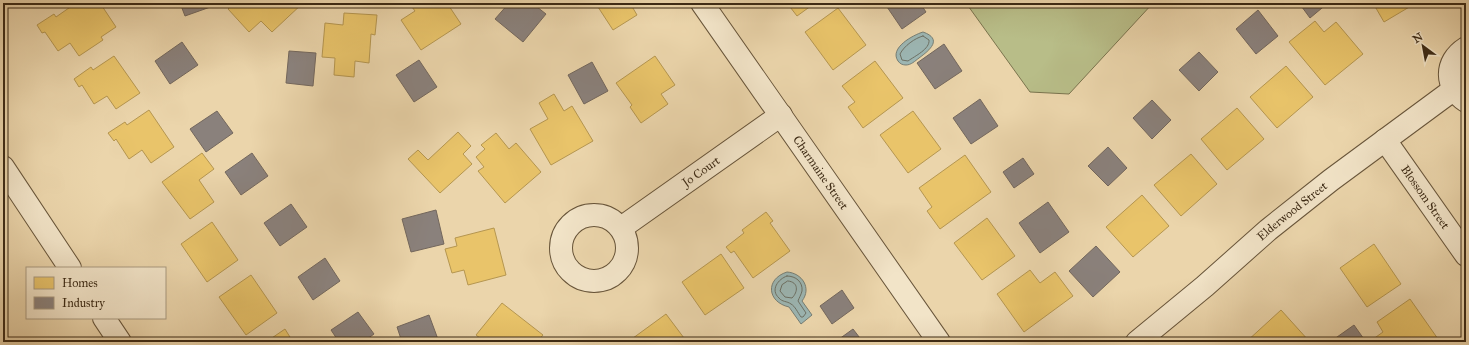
<svg xmlns="http://www.w3.org/2000/svg" width="1469" height="345" viewBox="0 0 1469 345" font-family="'IM FELL Great Primer',serif">
	<style>
		.green { fill: #b8bd88; stroke: #7a744e }
		.water { fill: #9cb6b3; stroke: #767e74 }
		.homes { fill: #e9c46a; stroke: #b59650 }
		.industry { fill: #8a817c; stroke: #73675d }
		.lines { fill: none; stroke-linecap: round; stroke-linejoin: round }
		.shore { stroke: #6c7064; stroke-width: 1 }
		.minor-casing { stroke: #68553a; stroke-width: 24 }
		.tertiary-casing { stroke: #68553a; stroke-width: 24 }
		.minor { stroke: #f2e4c8; stroke-width: 22 }
		.tertiary { stroke: #f2e4c8; stroke-width: 22 }
		.labels { text-anchor: middle; dominant-baseline: central; stroke-width: 4; stroke-linejoin: round; paint-order: stroke }
		.street-label { font-size: 12px; fill: #3c2a15; stroke: #f2e4c8 }
	</style>
	<rect width="100%" height="100%" fill="#ebd5ab"/>
	<filter id="stains"><feTurbulence type="fractalNoise" baseFrequency=".005" numOctaves="4"/><feColorMatrix values="0 0 0 0 .2 0 0 0 0 .09 0 0 0 0 .02 0 0 0 .5 -.17"/></filter>
	<radialGradient id="worn" r=".72"><stop offset=".6" stop-color="#630" stop-opacity="0"/><stop offset="1" stop-color="#630" stop-opacity=".3"/></radialGradient>
	<!-- green -->
	<path class="green" d="M966,3H1153L1069,94L1030,92Z"/>
	<!-- water -->
	<g class="water">
		<path d="M923,32C943,39 930,50 919,58C915,61 911,65 906,65C903,65 900,64 898,61C889,48 913,35 923,32Z"/>
		<path d="M787,272C802,273 812,288 802,301L812,315L801,324L789,307C767,302 765,279 787,272Z"/>
	</g>
	<!-- homes -->
	<g class="homes">
		<path d="M76,3H100L116,27L101,37L103,40L79,56L70,43L58,51L45,32L42,33L37,25L54,14L56,17Z"/>
		<path d="M234,3H303L272,32L261,21L249,32L228,9Z"/>
		<path d="M409,3H447L461,24L421,50L401,20L415,11Z"/>
		<path d="M604,3H630L637,15L613,30L598,7Z"/>
		<path d="M787,3H815L797,16Z"/>
		<path d="M1373,3H1416L1384,22Z"/>
		<path d="M838,8L866,45L833,70L805,32Z"/>
		<path d="M344,13L377,15L375,35L371,34L369,63L355,61L354,77L334,75L335,58L322,57L325,23L343,25Z"/>
		<path d="M1315,21L1324,32L1336,22L1363,54L1325,85L1289,42Z"/>
		<path d="M114,56L140,93L116,109L107,96L94,104L82,85L79,87L74,79L91,67L93,70Z"/>
		<path d="M655,56L675,85L661,94L668,104L641,123L630,107L632,105L616,83Z"/>
		<path d="M875,61L903,98L863,128L848,107L855,102L842,86Z"/>
		<path d="M1286,66L1313,97L1277,128L1250,97Z"/>
		<path d="M554,94L564,111L572,106L593,141L551,165L530,129L548,119L539,103Z"/>
		<path d="M1237,108L1264,139L1227,170L1201,139Z"/>
		<path d="M149,110L174,147L151,163L142,150L129,159L116,139L114,141L108,133L125,122L127,125Z"/>
		<path d="M913,111L941,149L908,173L880,135Z"/>
		<path d="M458,132L471,146L463,154L472,164L440,193L408,159L418,150L428,160Z"/>
		<path d="M496,133L509,149L516,143L541,172L505,203L478,171L484,167L476,157L485,149L481,145Z"/>
		<path d="M202,153L214,169L199,180L214,202L190,219L162,182Z"/>
		<path d="M1191,154L1217,184L1181,216L1154,185Z"/>
		<path d="M965,155L991,192L940,229L927,211L932,207L919,188Z"/>
		<path d="M1142,195L1169,226L1133,257L1106,227Z"/>
		<path d="M766,212L773,221L770,223L790,251L753,278L734,251L731,253L726,247L744,233L742,230Z"/>
		<path d="M987,218L1015,256L982,280L954,243Z"/>
		<path d="M212,222L238,260L207,282L181,244Z"/>
		<path d="M494,228L506,275L468,285L464,270L452,273L445,249L457,246L455,238Z"/>
		<path d="M1374,244L1401,284L1367,307L1340,268Z"/>
		<path d="M721,254L744,288L705,315L682,282Z"/>
		<path d="M1030,270L1040,283L1055,272L1073,296L1024,332L997,294Z"/>
		<path d="M251,275L277,313L246,335L219,297Z"/>
		<path d="M1410,299L1438,339L1433,342H1369L1383,332L1377,322Z"/>
		<path d="M502,303L543,335L537,342H485L476,335Z"/>
		<path d="M1281,310L1309,341L1308,342H1246Z"/>
		<path d="M666,314L687,342H630L629,341Z"/>
		<path d="M285,329L293,342H266Z"/>
	</g>
	<!-- industry -->
	<g class="industry">
		<path d="M180,3H215L216,5L185,16Z"/>
		<path d="M509,3H532L546,14L523,42L495,19Z"/>
		<path d="M887,3H920L926,12L902,29L885,4Z"/>
		<path d="M1299,3H1328L1310,18Z"/>
		<path d="M1258,10L1278,36L1256,54L1236,29Z"/>
		<path d="M182,42L198,65L170,84L155,61Z"/>
		<path d="M944,44L962,71L935,89L917,63Z"/>
		<path d="M289,51L316,53L313,86L286,83Z"/>
		<path d="M1199,52L1218,72L1199,91L1179,70Z"/>
		<path d="M419,60L437,87L414,102L396,75Z"/>
		<path d="M592,62L608,91L584,104L568,75Z"/>
		<path d="M980,99L998,126L971,144L953,118Z"/>
		<path d="M1152,100L1171,120L1152,139L1133,118Z"/>
		<path d="M217,111L233,133L206,152L190,129Z"/>
		<path d="M1108,147L1127,168L1108,186L1088,166Z"/>
		<path d="M252,153L268,176L241,195L225,172Z"/>
		<path d="M1023,158L1034,174L1014,188L1003,172Z"/>
		<path d="M1048,202L1069,232L1040,253L1019,223Z"/>
		<path d="M291,204L307,227L280,246L264,223Z"/>
		<path d="M436,210L444,244L411,252L402,219Z"/>
		<path d="M1096,246L1120,272L1093,297L1069,271Z"/>
		<path d="M325,258L340,281L313,300L298,277Z"/>
		<path d="M842,290L854,308L832,324L820,306Z"/>
		<path d="M358,312L374,334L363,342H339L331,330Z"/>
		<path d="M429,315L439,342H402L397,327Z"/>
		<path d="M1354,325L1366,342H1330Z"/>
		<path d="M853,329L863,342H835Z"/>
	</g>
	<g class="lines">
		<!-- shore -->
		<g class="shore">
			<path d="M923,36L929,40C930,49 915,56 908,61L902,60L900,54C904,46 915,38 923,36Z"/>
			<path d="M787,276C796,276 803,282 802,291C801,295 799,298 798,301L806,313L803,317H801C798,313 795,306 791,304C787,301 782,302 779,298C770,290 778,279 787,276Z"/>
			<path d="M788,281C799,282 798,292 792,298L785,297L780,291L782,285Z"/>
		</g>
		<!-- minor casing -->
		<g class="minor-casing">
			<g id="minor">
				<path id="s1" d="M702,3L939,342"/>
				<path d="M1466,48C1444,62 1445,87 1466,101"/>
				<path id="s2" d="M1385,140L1466,255"/>
				<circle cx="594" cy="248" r="33"/>
				<path id="s3" d="M621,228L781,115"/>
				<path id="s4" d="M1137,342L1205,286L1268,230L1331,180L1453,90"/>
			</g>
		</g>
		<!-- tertiary casing -->
		<g class="tertiary-casing">
			<g id="tertiary">
				<path d="M3,167L70,268"/>
				<path d="M104,318L120,342"/>
			</g>
		</g>
		<!-- minor -->
		<use href="#minor" class="minor"/>
		<!-- tertiary -->
		<use href="#tertiary" class="tertiary"/>
	</g>
	<g class="labels">
		<!-- street labels -->
		<g class="street-label">
			<text stroke="none"><textPath href="#s3" startOffset="98">Jo Court</textPath></text>
			<text stroke="none"><textPath href="#s1" startOffset="207">Charmaine Street</textPath></text>
			<text stroke="none"><textPath href="#s2" startOffset="70">Blossom Street</textPath></text>
			<text stroke="none"><textPath href="#s4" startOffset="203">Elderwood Street</textPath></text>
		</g>
	</g>
	<!-- margin -->
	<rect width="1469" height="345" fill="none" stroke="#ebd5ab" stroke-width="16"/>
	<rect x="4" y="4" width="1461" height="337" fill="none" stroke="#3c2a15" stroke-width="2"/>
	<rect x="8" y="8" width="1453" height="329" fill="none" stroke="#3c2a15"/>
	<!-- legend -->
	<rect x="26" y="267" width="140" height="52" fill="#f2e4c8" stroke="#a99a80"/>
	<rect x="34" y="277" width="20" height="12" fill="#e9c46a" stroke="#a99a80"/>
	<text x="62" y="287" font-size="12" fill="#3c2a15">Homes</text>
	<rect x="34" y="297" width="20" height="12" fill="#8a817c" stroke="#a99a80"/>
	<text x="62" y="307" font-size="12" fill="#3c2a15">Industry</text>
	<!-- north arrow -->
	<g transform="translate(1423 46) rotate(328)" stroke="#f2e4c8" stroke-width="3" paint-order="stroke">
	<path d="M0-3L7 15L0 10L-7 15Z" fill="#3c2a15"/>
	<text y="-6" font-size="11" font-weight="bold" text-anchor="middle" fill="#3c2a15">N</text>
	</g>
	<rect width="100%" height="100%" filter="url(#stains)"/>
	<rect width="100%" height="100%" fill="url(#worn)"/>
</svg>
